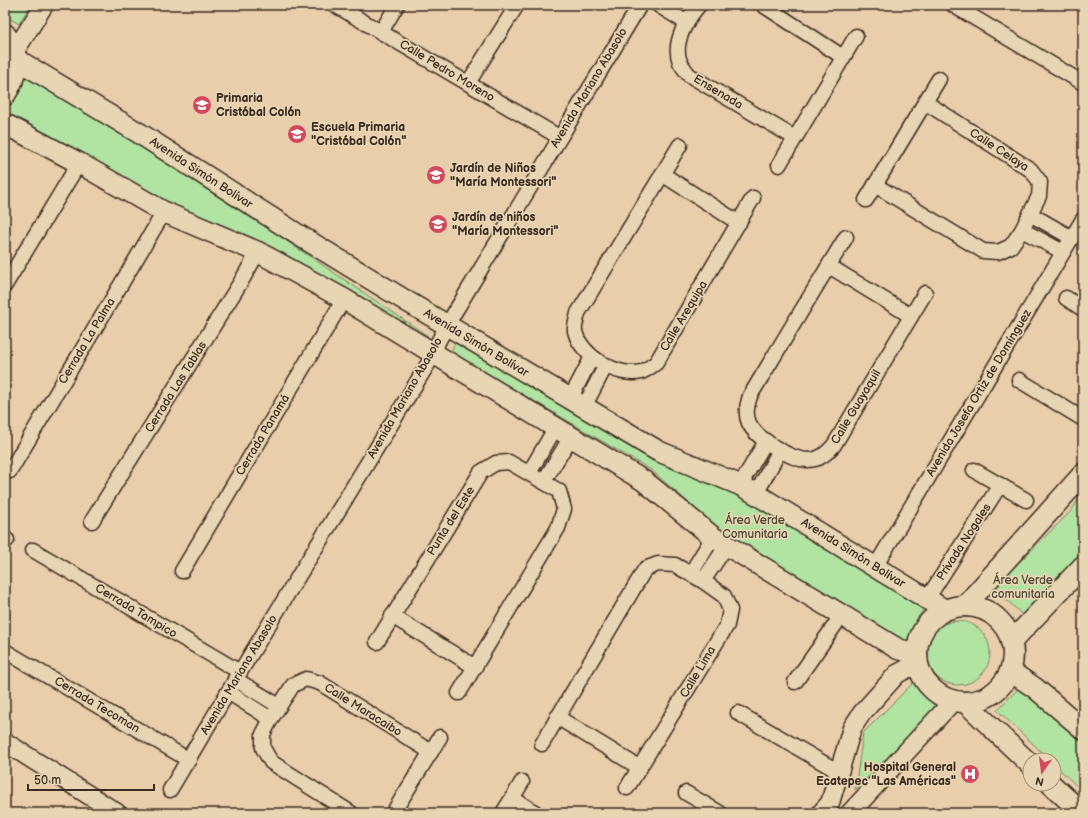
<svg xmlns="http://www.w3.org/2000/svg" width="1088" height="818" viewBox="0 0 1088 818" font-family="'Balsamiq Sans',sans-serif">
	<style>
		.green { fill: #b1e3a3; stroke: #768660 }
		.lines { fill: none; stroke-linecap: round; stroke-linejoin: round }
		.minor-casing { stroke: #3b2a1e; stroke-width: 17 }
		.tertiary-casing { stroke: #3b2a1e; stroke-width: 21 }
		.secondary-casing { stroke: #3b2a1e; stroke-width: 23 }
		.minor { stroke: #e8d5b3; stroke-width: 14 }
		.tertiary { stroke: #e8d5b3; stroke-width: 18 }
		.secondary { stroke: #e8d5b3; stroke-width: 20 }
		.labels { text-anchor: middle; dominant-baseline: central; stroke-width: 3.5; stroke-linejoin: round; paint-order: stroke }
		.street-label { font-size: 12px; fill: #3b2a1e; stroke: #e8d5b3 }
		.poi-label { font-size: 12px; font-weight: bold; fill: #3b2a1e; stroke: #e8d5b3; text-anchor: start }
		.park-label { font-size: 12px; fill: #4d4632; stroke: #e8d5b3 }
	</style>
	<rect width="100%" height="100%" fill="#e9ceac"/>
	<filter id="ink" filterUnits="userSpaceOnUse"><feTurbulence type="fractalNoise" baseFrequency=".025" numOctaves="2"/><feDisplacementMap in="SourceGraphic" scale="8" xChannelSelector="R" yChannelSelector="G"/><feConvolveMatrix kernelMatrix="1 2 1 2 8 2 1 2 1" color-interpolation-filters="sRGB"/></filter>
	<g filter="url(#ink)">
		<!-- green -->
		<g class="green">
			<path d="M5,5H30L19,24L5,16Z"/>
			<path d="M23,73L156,153L428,336L423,346L5,113V106L16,93Z"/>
			<path d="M455,343L651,457L759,505L924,608L915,622L907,642L720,530L651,470L451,352Z"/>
			<path d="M1083,492V551L1023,616C1013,605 1004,596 989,592L1071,511Z"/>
			<circle cx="958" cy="653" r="32"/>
			<path d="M915,681L943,704L855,790L863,733Z"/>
			<path d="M1021,686L1083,744V792L1054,764V760H1050L997,710Z"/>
		</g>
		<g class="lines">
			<!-- minor casing -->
			<g class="minor-casing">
				<g id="minor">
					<path d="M335,5L559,137"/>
					<path d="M658,5L687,23"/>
					<path d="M699,5C687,19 672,43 680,62C682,66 686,71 689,75L795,138"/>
					<path d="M763,5L843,57"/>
					<path d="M953,5L1083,83"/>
					<path d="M381,32L397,5"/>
					<path d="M468,83L517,5"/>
					<path d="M680,145L578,313C577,319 574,326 575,331C580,355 617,378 641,372C646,371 651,366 656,363L753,198"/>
					<path d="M779,165L856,36"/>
					<path d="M662,174L739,223"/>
					<path d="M875,185L983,251L998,252L1011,246L1022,230L1039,196L1040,182L1031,170L925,102"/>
					<path d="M866,200L939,79"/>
					<path d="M1030,214L1072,238"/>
					<path d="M1022,230L1063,252"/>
					<path d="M846,237L750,396C747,406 745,414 749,423C756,439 792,460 808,460C820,460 827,453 834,445L925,293"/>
					<path d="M829,266L911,316"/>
					<path d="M5,285L79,163"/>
					<path d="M1066,298L1083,309"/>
					<path d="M1019,380L1083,419"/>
					<path d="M570,399L592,357"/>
					<path d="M584,407L606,365"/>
					<path d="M974,470L1026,500"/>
					<path d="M10,471L164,212"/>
					<path d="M529,473L556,427"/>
					<path d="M544,481L571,437"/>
					<path d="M740,485L766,441"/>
					<path d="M756,494L780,450"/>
					<path d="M92,521L242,280L258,252"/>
					<path d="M5,539L7,540"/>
					<path d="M33,550L240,672"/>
					<path d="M875,567L1083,219"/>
					<path d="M182,571L344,299"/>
					<path d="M691,573L713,537"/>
					<path d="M703,581L727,545"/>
					<path d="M927,599L1000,485"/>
					<path d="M392,616L475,667"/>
					<path d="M377,642L481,472L496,463L509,462L559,491L564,509L558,528L459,693"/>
					<path d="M5,651L189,760"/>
					<path d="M235,679L279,706"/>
					<path d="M795,682L842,615"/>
					<path d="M228,692L271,719"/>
					<path d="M738,713L839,772"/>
					<path d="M557,717L640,768"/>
					<path d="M542,744L645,569L658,564L675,565L703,581L724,596L730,610L727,625L627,788"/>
					<path d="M170,790L240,672L434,354L436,346L447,325L640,5"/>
					<path d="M686,793L720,813"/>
					<path d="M512,798L536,813"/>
					<path d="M351,813L271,762L263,748V734L271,719L293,685L306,679L320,683L431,752"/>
					<path d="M393,813L440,737"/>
					<path d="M503,813L522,782"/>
				</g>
			</g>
			<!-- tertiary casing -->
			<g class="tertiary-casing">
				<g id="tertiary">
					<path d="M15,51L44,5"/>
					<path d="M5,742L117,813"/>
					<path d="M821,813L830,803L852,728L862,713L897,674L918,663"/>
					<path d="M850,813L954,700"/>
				</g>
			</g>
			<!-- secondary casing -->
			<g class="secondary-casing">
				<g id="secondary">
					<path d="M5,34C21,53 18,76 5,95"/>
					<path d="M16,59L139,133L297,234L408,302L658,451L740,485L756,494L945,610"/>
					<path d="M5,124L79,163L164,212L258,252L344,299L644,481L713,537L898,649L917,654"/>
					<path d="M965,606L1083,474"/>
					<circle cx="965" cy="654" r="48"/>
					<path d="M1011,642L1083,566"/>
					<path d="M1010,671L1035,688L1083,729"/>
					<path d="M965,702L1030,764"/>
					<path d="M1051,784L1082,813"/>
				</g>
			</g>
			<!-- minor -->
			<use href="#minor" class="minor"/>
			<!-- tertiary -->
			<use href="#tertiary" class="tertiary"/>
			<!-- secondary -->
			<use href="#secondary" class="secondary"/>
		</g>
	</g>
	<!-- icons -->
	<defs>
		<g id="school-disc" transform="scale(1)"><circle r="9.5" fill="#d1495b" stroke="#e8d5b3"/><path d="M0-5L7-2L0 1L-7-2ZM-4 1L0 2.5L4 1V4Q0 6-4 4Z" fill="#fff"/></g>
		<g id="hospital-disc" transform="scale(1)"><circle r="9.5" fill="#d1495b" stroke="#e8d5b3"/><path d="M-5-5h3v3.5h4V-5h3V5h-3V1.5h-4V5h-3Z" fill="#fff"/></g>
	</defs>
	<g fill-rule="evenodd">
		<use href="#school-disc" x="202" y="105"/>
		<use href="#school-disc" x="297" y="134"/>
		<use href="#school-disc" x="436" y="175"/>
		<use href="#school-disc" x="438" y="224"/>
		<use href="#hospital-disc" x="970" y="774"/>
	</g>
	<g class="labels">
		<!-- street labels -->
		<g class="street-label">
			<text transform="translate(447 71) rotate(31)">Calle Pedro Moreno</text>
			<text transform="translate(589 88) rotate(-59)">Avenida Mariano Abasolo</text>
			<text transform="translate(718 92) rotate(31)">Ensenada</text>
			<text transform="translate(999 150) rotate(33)">Calle Celaya</text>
			<text transform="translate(201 173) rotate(33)">Avenida Simón Bolívar</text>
			<text transform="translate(684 316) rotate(-59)">Calle Arequipa</text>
			<text transform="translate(87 341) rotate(-59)">Cerrada La Palma</text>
			<text transform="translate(476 343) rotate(31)">Avenida Simón Bolívar</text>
			<text transform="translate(176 387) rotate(-58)">Cerrada Las Tablas</text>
			<text transform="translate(979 393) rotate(-59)">Avenida Josefa Ortiz de Domínguez</text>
			<text transform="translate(405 398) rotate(-60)">Avenida Mariano Abasolo</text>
			<text transform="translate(856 407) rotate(-59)">Calle Guayaquil</text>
			<text transform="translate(263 435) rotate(-59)">Cerrada Panamá</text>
			<text transform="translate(451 521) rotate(-58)">Punta del Este</text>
			<text transform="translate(964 542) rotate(-57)">Privada Nogales</text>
			<text transform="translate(853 553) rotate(32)">Avenida Simón Bolívar</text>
			<text transform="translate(136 611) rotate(31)">Cerrada Tampico</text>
			<text transform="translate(698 672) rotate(-59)">Calle Lima</text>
			<text transform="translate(239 675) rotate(-59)">Avenida Mariano Abasolo</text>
			<text transform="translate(97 705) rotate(31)">Cerrada Tecoman</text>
			<text transform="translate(363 710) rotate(32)">Calle Maracaibo</text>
		</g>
		<!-- poi labels -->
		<g class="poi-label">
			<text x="216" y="98">Primaria<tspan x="216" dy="14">Cristóbal Colón</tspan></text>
			<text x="311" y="127">Escuela Primaria<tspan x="311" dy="14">"Cristóbal Colón"</tspan></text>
			<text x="450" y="168">Jardín de Niños<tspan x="450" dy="14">"María Montessori"</tspan></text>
			<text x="452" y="217">Jardín de niños<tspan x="452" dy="14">"María Montessori"</tspan></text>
			<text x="956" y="767" text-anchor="end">Hospital General<tspan x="956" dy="14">Ecatepec "Las Américas"</tspan></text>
		</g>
		<!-- park labels -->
		<g class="park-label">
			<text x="755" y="520">Área Verde<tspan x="755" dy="14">Comunitaria</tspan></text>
			<text x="1023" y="580">Área Verde<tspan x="1023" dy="14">comunitaria</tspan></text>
		</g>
	</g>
	<!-- margin -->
	<rect width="1088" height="818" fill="none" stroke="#e8d5b3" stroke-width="20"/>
	<rect x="10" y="10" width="1068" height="798" fill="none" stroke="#3b2a1e" stroke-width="1.5" filter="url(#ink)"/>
	<!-- north arrow -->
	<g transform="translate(1042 772) rotate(194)"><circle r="19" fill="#e8d5b3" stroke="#a39177"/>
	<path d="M0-3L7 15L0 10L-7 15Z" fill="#d1495b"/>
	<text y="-6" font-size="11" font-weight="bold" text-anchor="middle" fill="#3b2a1e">N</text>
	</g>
	<!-- scale -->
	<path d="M28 784v6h126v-6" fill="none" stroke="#3b2a1e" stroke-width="2"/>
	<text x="34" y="784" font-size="12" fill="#3b2a1e" stroke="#e8d5b3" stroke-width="3" paint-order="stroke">50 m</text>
</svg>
